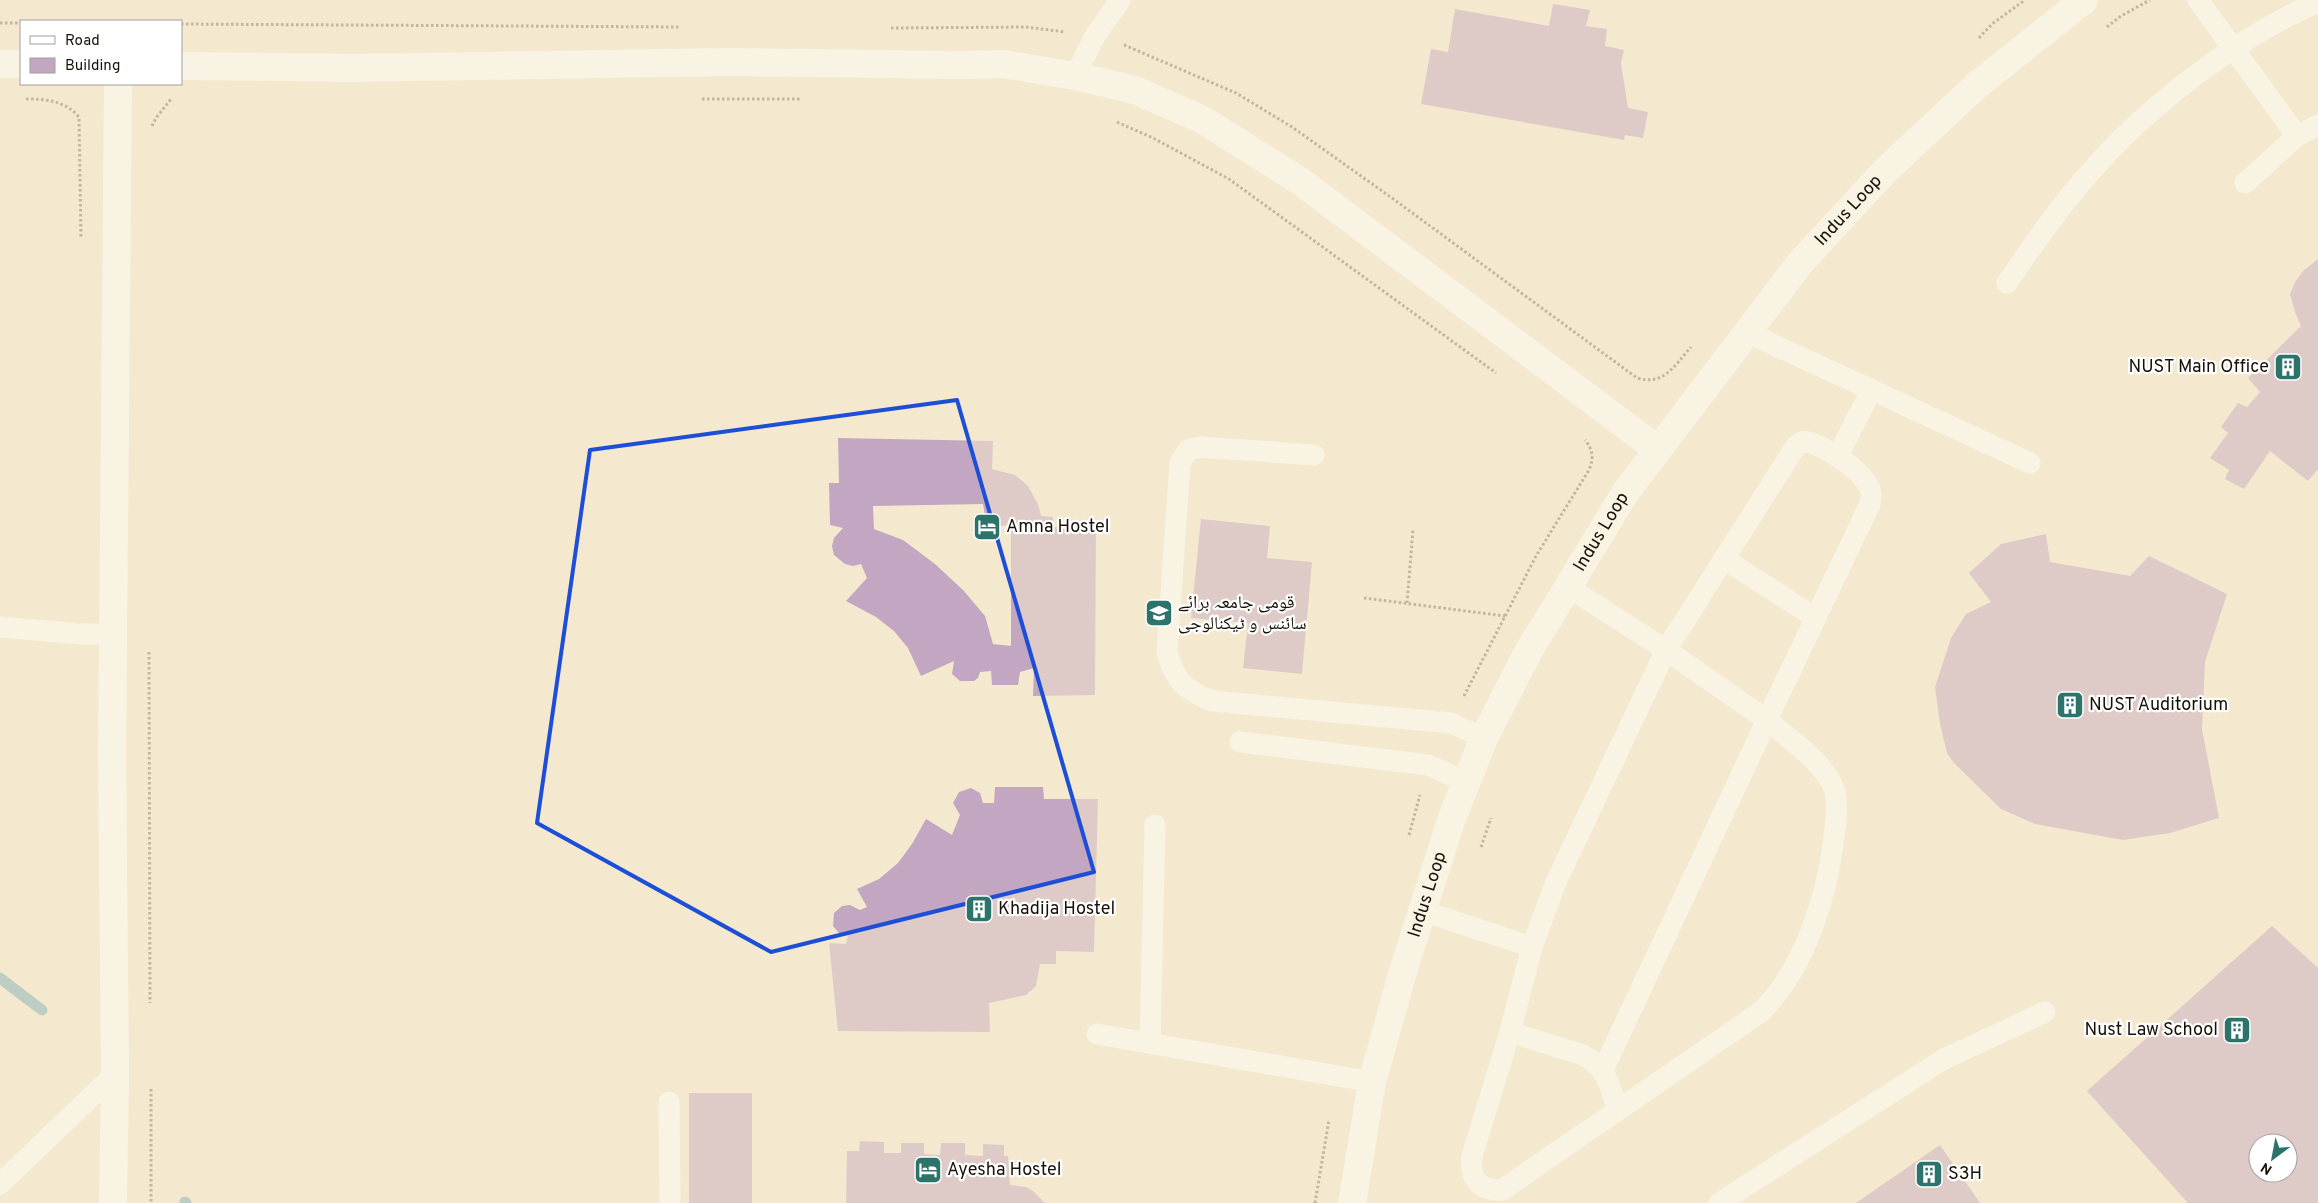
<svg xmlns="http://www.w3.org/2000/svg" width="2318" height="1203" viewBox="0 0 2318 1203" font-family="Overpass,'Noto Naskh Arabic',sans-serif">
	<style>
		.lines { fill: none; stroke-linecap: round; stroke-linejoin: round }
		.stream { stroke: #7dabb5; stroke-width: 11 }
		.building { fill: #c3a6c2; fill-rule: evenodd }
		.path { stroke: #837b69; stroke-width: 3; stroke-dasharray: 2.5 2.5; stroke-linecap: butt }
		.service { stroke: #fff; stroke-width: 21 }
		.minor { stroke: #fff; stroke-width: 28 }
		.marked { fill: none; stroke: #1d4ed8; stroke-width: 4; stroke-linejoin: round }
		.labels { text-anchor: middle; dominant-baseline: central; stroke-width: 4.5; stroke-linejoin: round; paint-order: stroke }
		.street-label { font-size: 18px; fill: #161208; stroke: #fff }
		.poi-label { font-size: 18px; fill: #161208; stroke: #fff; text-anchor: start }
	</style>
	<rect width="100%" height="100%" fill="#f4e9ce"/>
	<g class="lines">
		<!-- stream -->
		<g class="stream">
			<path d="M0,978L42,1010"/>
			<path d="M185,1202L186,1203"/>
		</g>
	</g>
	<!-- building -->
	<g class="building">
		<path d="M1553,4L1590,10L1586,26L1607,29L1605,46L1624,50L1621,63L1628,108L1648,112L1643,138L1625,135L1624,140L1421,104L1431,49L1448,52L1455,9L1549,26Z"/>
		<path d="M2318,259V469L2308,481L2270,451L2244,489L2225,479L2229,470L2210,458L2228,433L2221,427L2238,403L2247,407L2260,392L2248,378L2301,326L2295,312L2290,294L2295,282L2303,271Z"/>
		<path d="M838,438L993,441L992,469L1015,475L1028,486L1038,504L1041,516L1053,517L1054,527H1096L1095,695L1033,696L1034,668L1020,672L1018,685H992L991,671L980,672L978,678L974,681H960L952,674L954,661L921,676L908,648L894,631L876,617L846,601L867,578L861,564L853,566L845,564L834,555L832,546L834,538L843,528L830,525L829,483H839ZM983,504L987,527L1011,525V646L993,644L985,616L963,590L935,564L903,540L874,529L873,506Z"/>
		<path d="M1201,519L1270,526L1267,558L1312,562L1302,674L1243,668L1248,623L1191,618Z"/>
		<path d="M2046,534L2050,562L2130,576L2149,556L2227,594L2205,662L2202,729L2219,818L2170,833L2123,840L2035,824L2001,809L1954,763L1947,753L1940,724L1935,687L1951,638L1966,614L1991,602L1969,573L2001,544Z"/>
		<path d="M995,787H1043L1044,799H1098L1094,952L1056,951V964H1040L1036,986L1026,995L989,1003L990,1032L838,1031L829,943L846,944L848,936L839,933L833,926L834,913L842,906L850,905L860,910L867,907L857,889L879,879L898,863L912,844L926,819L952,835L960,815L953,803L959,792L971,788L980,793L983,803H994Z"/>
		<path d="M2272,926L2318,968V1203H2188L2087,1091ZM2258,1143H2288V1173H2258Z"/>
		<rect x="689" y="1093" width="63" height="110"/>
		<path d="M860,1141L884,1142V1153H901V1143H924V1154L940,1155L941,1143H965V1155L983,1156V1144L1004,1145V1156H1008L1010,1185L1026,1187L1033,1191L1045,1203H846L847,1151H859Z"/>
		<path d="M1940,1145L1980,1203H1856Z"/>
	</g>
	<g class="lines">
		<!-- path -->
		<g class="path">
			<path d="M0,23H21"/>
			<path d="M181,24L680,27"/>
			<path d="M2107,27L2121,16L2150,0"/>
			<path d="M891,28L1026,27L1065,32"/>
			<path d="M1979,38L1992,24L2025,0"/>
			<path d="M1124,45L1236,93L1292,127L1392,198L1637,378C1664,386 1674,366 1691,347"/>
			<path d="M26,99C47,99 65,101 79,117L81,239"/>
			<path d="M702,99H801"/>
			<path d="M1117,122L1153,138L1229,179L1496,373"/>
			<path d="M152,126L156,118L171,99"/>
			<path d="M1364,598L1505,616"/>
			<path d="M1407,603L1413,530"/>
			<path d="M149,652L150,1003"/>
			<path d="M1464,696L1536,556L1589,470C1594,458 1593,450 1585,440"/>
			<path d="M1409,835L1420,795"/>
			<path d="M1481,847L1491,818"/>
			<path d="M151,1089V1203"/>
			<path d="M1315,1203L1329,1120"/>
		</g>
		<!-- service -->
		<g class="service">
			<path d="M2198,0L2297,136"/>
			<path d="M1075,76L1095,36L1120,0"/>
			<path d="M2245,183L2297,136L2318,125"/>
			<path d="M2007,283C2032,246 2057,210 2086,177C2146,107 2234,39 2318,2"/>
			<path d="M1746,332L2030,463"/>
			<path d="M1804,441C1824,445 1862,470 1870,489C1872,493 1871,499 1870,504L1767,720C1788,738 1827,764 1835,792C1838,806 1836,823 1834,837C1827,897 1805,967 1762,1011L1502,1190C1479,1191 1469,1178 1472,1156L1510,1032L1532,947L1556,882L1666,650L1796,446Z"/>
			<path d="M1314,455L1201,447L1188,450L1180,463L1167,652C1175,681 1185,691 1213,701L1451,723L1484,738"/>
			<path d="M1837,457L1871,391"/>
			<path d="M1724,559L1816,618"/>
			<path d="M1568,587L1666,650L1767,720L1603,1070"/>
			<path d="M0,627L80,634H115"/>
			<path d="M1240,742L1428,765L1465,781"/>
			<path d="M1423,911L1532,947"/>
			<path d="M1510,1032L1583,1055C1608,1069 1609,1085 1618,1110"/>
			<path d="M1097,1034L1372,1082"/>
			<path d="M1150,1043L1155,825"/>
			<path d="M669,1102L670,1203"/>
			<path d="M0,1184L115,1074"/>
			<path d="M1719,1203L1944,1059L2045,1012"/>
		</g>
		<!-- minor -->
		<g class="minor">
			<path d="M0,64H21"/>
			<path d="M181,66L353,68L731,62L962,65L1004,64L1075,76L1135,90L1203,120L1300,181L1657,449"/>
			<path d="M113,1203L115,1074L112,753L118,84"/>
			<path id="s1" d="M1352,1203L1372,1082L1404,968L1452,818L1484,738L1528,652L1568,587L1625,493L1800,263L1885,171L1976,86L2084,0"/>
		</g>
	</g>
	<!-- marked area -->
	<path d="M0 0H2318V1203H0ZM957,400L1094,872L771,952L537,823L590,450Z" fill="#f4e9ce" fill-opacity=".55" fill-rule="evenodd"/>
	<path class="marked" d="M957,400L1094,872L771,952L537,823L590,450Z"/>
	<!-- icons -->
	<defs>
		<g id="building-square" transform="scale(1.4375)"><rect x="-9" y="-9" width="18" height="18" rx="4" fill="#2c746b" stroke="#fff"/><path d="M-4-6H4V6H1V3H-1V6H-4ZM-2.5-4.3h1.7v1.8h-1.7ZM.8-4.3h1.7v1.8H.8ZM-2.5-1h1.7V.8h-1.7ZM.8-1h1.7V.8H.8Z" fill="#fff"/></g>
		<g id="hotel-square" transform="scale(1.4375)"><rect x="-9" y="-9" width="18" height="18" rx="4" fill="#2c746b" stroke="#fff"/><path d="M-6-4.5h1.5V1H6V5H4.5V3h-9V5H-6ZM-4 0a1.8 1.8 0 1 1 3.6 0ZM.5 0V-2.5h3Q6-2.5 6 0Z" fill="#fff"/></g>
		<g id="university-square" transform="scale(1.4375)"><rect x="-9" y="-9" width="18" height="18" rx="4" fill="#2c746b" stroke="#fff"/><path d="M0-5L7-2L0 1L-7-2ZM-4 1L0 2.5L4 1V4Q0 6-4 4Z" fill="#fff"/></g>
	</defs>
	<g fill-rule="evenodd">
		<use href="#building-square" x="2288" y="367"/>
		<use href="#hotel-square" x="987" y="527"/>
		<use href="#university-square" x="1159" y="613"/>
		<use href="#building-square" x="2070" y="705"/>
		<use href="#building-square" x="979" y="909"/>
		<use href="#building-square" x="2237" y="1030"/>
		<use href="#hotel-square" x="928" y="1170"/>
		<use href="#building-square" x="1929" y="1174"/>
	</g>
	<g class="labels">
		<!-- street labels -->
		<g class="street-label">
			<text stroke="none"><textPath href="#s1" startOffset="1128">Indus Loop</textPath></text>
			<text stroke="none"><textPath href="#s1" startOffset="722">Indus Loop</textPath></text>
			<text stroke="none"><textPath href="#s1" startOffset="318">Indus Loop</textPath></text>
		</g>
		<!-- poi labels -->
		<g class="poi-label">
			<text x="2269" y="367" text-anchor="end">NUST Main Office</text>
			<text x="1006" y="527">Amna Hostel</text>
			<text x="1178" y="603">قومی جامعہ برائے<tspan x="1178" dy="21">سائنس و ٹیکنالوجی</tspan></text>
			<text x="2089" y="705">NUST Auditorium</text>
			<text x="998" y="909">Khadija Hostel</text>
			<text x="2218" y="1030" text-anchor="end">Nust Law School</text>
			<text x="947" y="1170">Ayesha Hostel</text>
			<text x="1948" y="1174">S3H</text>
		</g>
	</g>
	<!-- legend -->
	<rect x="20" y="20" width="162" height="65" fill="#ffffff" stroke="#a2a09c"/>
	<rect x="30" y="36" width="25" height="8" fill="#ffffff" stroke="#a2a09c"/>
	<text x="65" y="45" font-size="15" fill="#161208">Road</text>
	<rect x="30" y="58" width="25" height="15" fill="#c3a6c2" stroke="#a2a09c"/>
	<text x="65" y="70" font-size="15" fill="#161208">Building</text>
	<!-- north arrow -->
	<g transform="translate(2273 1158) rotate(212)"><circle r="24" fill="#ffffff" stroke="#a2a09c"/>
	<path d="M0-4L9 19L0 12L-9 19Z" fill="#2c746b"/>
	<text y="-8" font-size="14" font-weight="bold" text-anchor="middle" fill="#161208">N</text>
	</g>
</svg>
